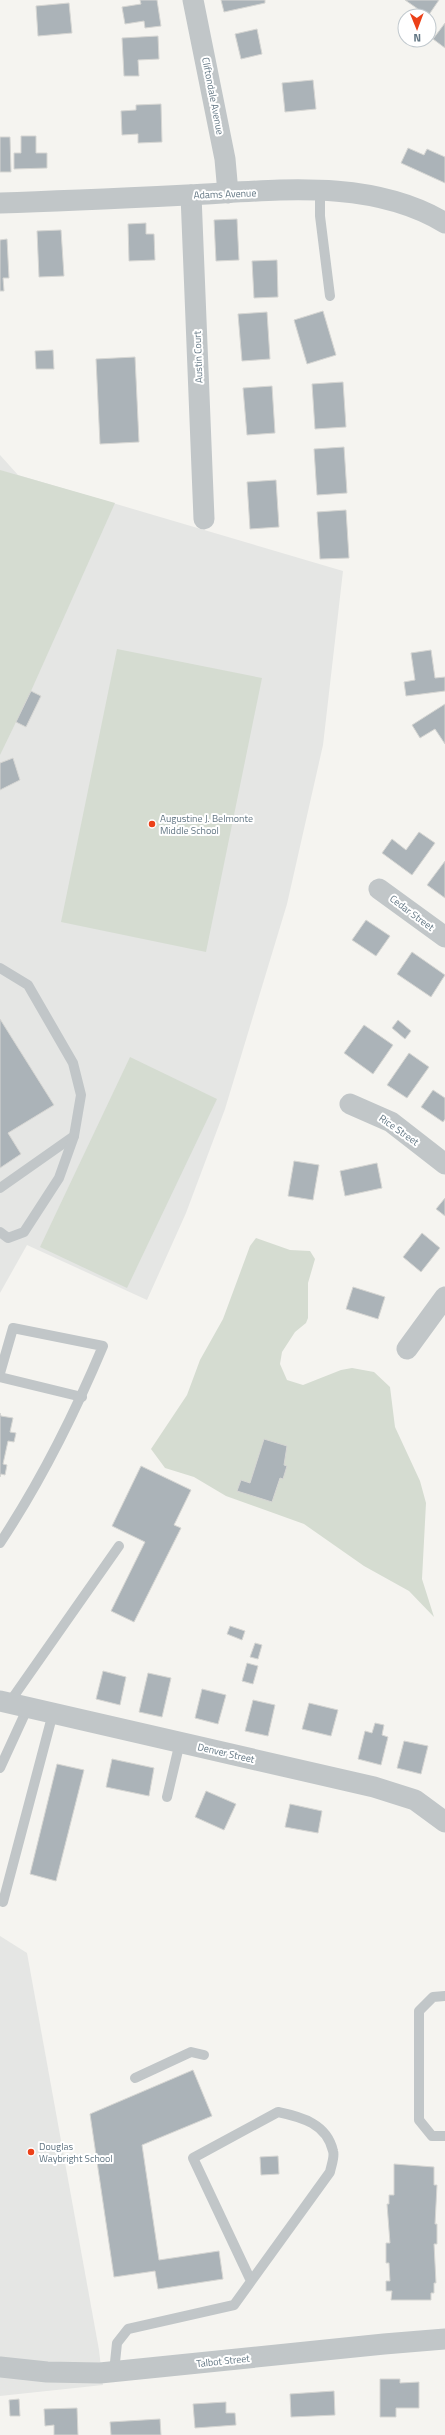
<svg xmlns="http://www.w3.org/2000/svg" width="445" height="2435" viewBox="0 0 445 2435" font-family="'Titillium Web',sans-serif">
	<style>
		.built { fill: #e5e6e4 }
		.green { fill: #d5dcd1 }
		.building { fill: #abb3b8; stroke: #d6d6d3 }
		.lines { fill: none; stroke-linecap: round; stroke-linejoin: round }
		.service { stroke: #c1c6c8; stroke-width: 10 }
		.minor { stroke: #c1c6c8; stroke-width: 21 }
		.poi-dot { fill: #ec4018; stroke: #fff; stroke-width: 1.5 }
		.labels { text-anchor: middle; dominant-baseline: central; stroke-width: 4; stroke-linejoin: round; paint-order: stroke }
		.street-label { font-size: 10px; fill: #627683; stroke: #fff }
		.poi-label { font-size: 10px; fill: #627683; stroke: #fff; text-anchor: start }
	</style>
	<rect width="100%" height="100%" fill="#f5f4f0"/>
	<!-- built -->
	<g class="built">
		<path d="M0,455L18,475L343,571L323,745L287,904L225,1109L186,1213L147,1300L27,1245L0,1293Z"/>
		<path d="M0,1936L27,1953L99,2350L103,2385L0,2396Z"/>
	</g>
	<!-- green -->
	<g class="green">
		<path d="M0,470L115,503L31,691L0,755Z"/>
		<path d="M117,649L262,678L206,952L61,922Z"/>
		<path d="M130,1057L217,1099L127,1288L40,1247Z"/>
		<path d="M256,1238L290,1250L310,1251L315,1259L308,1283V1318L306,1323L295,1332L282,1352L280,1364L287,1380L303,1385L341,1370L352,1368L374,1372L390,1387L395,1427L420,1481L426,1503L422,1579L434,1617L409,1591L364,1566L304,1524L226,1496L194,1477L165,1468L151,1449L187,1395L200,1360L223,1319L250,1246Z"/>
	</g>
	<!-- building -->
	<g class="building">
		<path d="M140,0H157L161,26L145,28L144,21L125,24L122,7L141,4Z"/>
		<path d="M221,0H265V3L224,12Z"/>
		<path d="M405,0H439L428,16Z"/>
		<path d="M69,3L72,33L38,36L36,6Z"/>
		<path d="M445,23V48L433,39Z"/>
		<path d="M257,29L262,54L241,59L235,34Z"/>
		<path d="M158,36L159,59L138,60L139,76H124L122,38Z"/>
		<path d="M313,80L316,109L285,112L282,83Z"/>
		<path d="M161,104L162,142L138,143V134L122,135L121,111L136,110V105Z"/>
		<path d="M21,136H36V153H47V168L14,169V153H21Z"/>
		<path d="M0,137H10L11,172H0Z"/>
		<path d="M408,148L424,155L427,149L445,157V183L401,163Z"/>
		<path d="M237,219L239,260L216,261L214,220Z"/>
		<path d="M146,223V234H154L155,260L129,261L128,224Z"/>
		<path d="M61,230L64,276L39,277L37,231Z"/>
		<path d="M7,239L9,278H3L4,291H0V240Z"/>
		<path d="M277,260L278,297L254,298L252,261Z"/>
		<path d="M323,311L336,355L307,364L294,320Z"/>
		<path d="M267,312L270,359L242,361L238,314Z"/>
		<path d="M53,350L54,369H36L35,351Z"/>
		<path d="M135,357L139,442L100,444L96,359Z"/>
		<path d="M343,382L346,427L315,429L312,384Z"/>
		<path d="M272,386L275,433L247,435L243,388Z"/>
		<path d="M344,447L347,493L317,495L314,449Z"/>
		<path d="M276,480L279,527L250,529L247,482Z"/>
		<path d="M346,510L349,558L320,559L317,512Z"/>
		<path d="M431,650L435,678L445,677V691L406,696L404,682L415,680L411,653Z"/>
		<path d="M31,691L41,696L26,727L16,722Z"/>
		<path d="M445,704V744L435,729L420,738L412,725Z"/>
		<path d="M13,758L20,780L0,790V763Z"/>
		<path d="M419,832L435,843L412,875L382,853L392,839L406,850Z"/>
		<path d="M445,861V898L427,885Z"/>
		<path d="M366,920L390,936L376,956L352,940Z"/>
		<path d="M412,952L445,975L431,997L397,974Z"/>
		<path d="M0,1019L54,1105L8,1133L21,1154L0,1168Z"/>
		<path d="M398,1020L411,1031L405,1039L392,1028Z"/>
		<path d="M364,1025L393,1045L373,1074L344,1053Z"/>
		<path d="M409,1053L429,1067L407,1098L387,1085Z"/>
		<path d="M433,1090L445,1098V1119L443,1122L421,1107Z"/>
		<path d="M294,1161L319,1165L313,1200L288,1196Z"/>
		<path d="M377,1163L382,1188L345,1196L340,1171Z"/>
		<path d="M445,1198V1216L436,1209Z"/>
		<path d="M422,1233L440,1248L421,1272L403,1257Z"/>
		<path d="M353,1287L385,1297L378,1319L346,1309Z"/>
		<path d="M0,1413L1,1416L13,1418L10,1432L16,1433L14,1442L8,1441L3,1464L7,1465L5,1475L1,1474L0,1477Z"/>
		<path d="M264,1439L287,1446L284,1465L287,1466L283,1479L280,1478L272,1502L237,1491L241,1480L250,1483Z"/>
		<path d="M141,1466L191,1490L174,1525L181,1528L134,1622L111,1611L145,1542L112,1526Z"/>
		<path d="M230,1626L245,1631L242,1640L227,1634Z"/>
		<path d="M255,1643L262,1645L258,1659L250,1657Z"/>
		<path d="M247,1663L258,1666L253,1684L242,1681Z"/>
		<path d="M103,1671L126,1677L120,1705L96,1699Z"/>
		<path d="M148,1673L171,1678L162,1717L139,1712Z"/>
		<path d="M202,1689L226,1695L218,1724L195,1718Z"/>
		<path d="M253,1700L275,1705L268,1736L245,1731Z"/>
		<path d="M309,1703L338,1710L331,1736L302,1729Z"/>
		<path d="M375,1723L384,1725L382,1735L388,1737L381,1765L358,1759L365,1731L372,1733Z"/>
		<path d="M404,1741L428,1746L421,1774L397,1768Z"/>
		<path d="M112,1759L154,1768L149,1796L106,1787Z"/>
		<path d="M57,1764L84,1770L56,1881L30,1874Z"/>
		<path d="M206,1791L236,1804L224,1830L195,1817Z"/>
		<path d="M290,1804L322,1811L318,1833L285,1827Z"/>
		<path d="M193,2070L212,2116L142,2145L159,2260L219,2251L223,2279L158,2289L155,2271L114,2277L90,2114Z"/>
		<path d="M278,2156L279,2174L261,2175L260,2157Z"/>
		<path d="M394,2164L434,2167V2185H437L435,2224H437V2244H434L436,2283H434V2293H431V2300H391L392,2291H386V2281H390L389,2263H386V2243H390L387,2204H389V2195H394Z"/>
		<path d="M380,2379H400V2383L419,2382V2408H396V2417H380Z"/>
		<path d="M334,2391L335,2415L291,2417L290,2394Z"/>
		<path d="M19,2399L20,2416H10L9,2400Z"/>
		<path d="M226,2402V2413H235L236,2425L195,2428L193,2404Z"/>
		<path d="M77,2408L78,2435H54V2425L45,2426L44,2409Z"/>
		<path d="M160,2419L161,2435H111L110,2422Z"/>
	</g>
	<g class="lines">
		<!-- service -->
		<g class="service">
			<path d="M320,191V216L330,296"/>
			<path d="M0,968L28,985L73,1063L81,1095L74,1136L0,1188"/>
			<path d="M0,1232L8,1238L24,1232L59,1178L74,1136"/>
			<path d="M0,1373L13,1328L103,1346C74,1415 41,1481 0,1543"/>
			<path d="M0,1377L82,1397"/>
			<path d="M9,1703L119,1546"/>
			<path d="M0,1768L28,1707"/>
			<path d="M167,1797L180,1742"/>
			<path d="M3,1902L53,1713"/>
			<path d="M445,1996L433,1997L419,2011V2120L432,2136H445"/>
			<path d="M135,2078L191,2052L204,2055"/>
			<path d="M114,2372L117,2343L128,2329L234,2305L330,2172C331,2166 335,2157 333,2151C327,2124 302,2117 278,2112L193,2158L251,2281"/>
		</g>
		<!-- minor -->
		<g class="minor">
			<path d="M193,0L225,159L228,193"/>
			<path d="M191,195L204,519"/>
			<path d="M0,203C62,201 125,198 187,195C272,191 369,177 445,223"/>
			<path d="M379,889L445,937"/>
			<path d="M350,1104L391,1122L445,1164"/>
			<path d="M407,1349L445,1297"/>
			<path d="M0,1701L374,1787L415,1800L445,1822"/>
			<path d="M0,2367L47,2372L100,2373L384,2344L445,2339"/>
		</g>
	</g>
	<!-- markers -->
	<g class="poi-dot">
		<circle cx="152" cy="824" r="4"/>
		<circle cx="31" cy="2152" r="4"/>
	</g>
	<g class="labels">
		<!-- street labels -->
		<g class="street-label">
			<text transform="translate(213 96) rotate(79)">Cliftondale Avenue</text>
			<text transform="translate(225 194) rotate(-2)">Adams Avenue</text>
			<text transform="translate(198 357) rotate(-92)">Austin Court</text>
			<text transform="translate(412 913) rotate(37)">Cedar Street</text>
			<text transform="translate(399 1130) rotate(35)">Rice Street</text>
			<text transform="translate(226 1753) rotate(13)">Denver Street</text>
			<text transform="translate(223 2361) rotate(-6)">Talbot Street</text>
		</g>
		<!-- poi labels -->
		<g class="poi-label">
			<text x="160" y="818">Augustine J. Belmonte<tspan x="160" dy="12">Middle School</tspan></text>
			<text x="39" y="2146">Douglas<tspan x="39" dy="12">Waybright School</tspan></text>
		</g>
	</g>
	<!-- north arrow -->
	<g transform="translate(417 28) rotate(179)"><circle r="19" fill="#ffffff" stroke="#c0c8cd"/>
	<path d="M0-3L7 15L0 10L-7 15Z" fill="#ec4018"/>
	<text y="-6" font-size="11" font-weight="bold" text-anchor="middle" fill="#627683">N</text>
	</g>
</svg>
